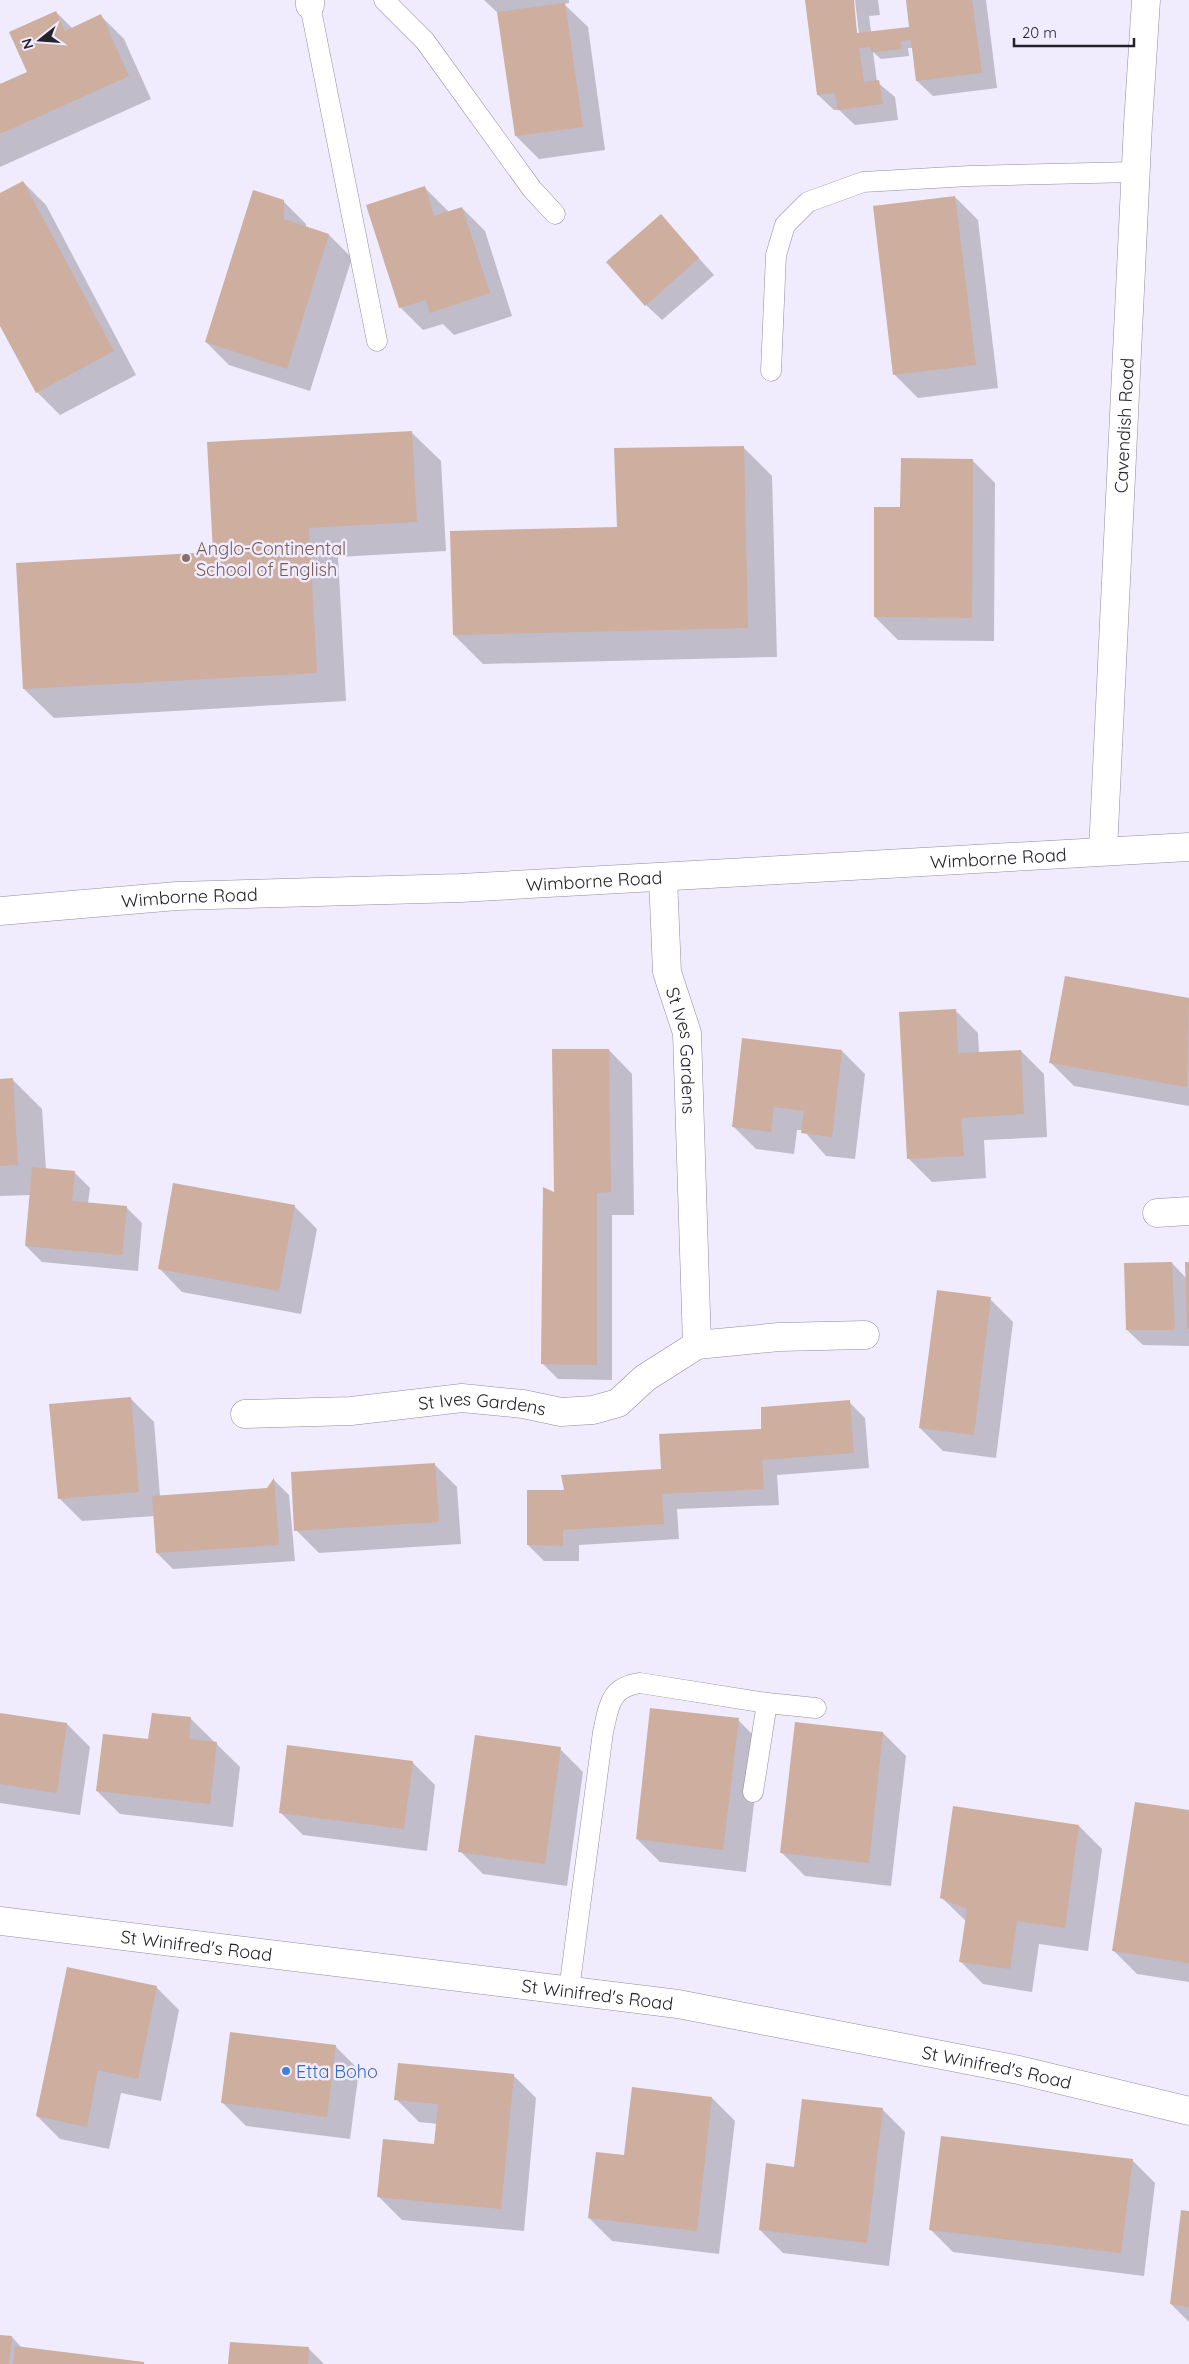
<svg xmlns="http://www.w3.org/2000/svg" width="1189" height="2364" viewBox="0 0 1189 2364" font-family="Quicksand,sans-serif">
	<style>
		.shadow { fill: #0003 }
		.building { fill: #cdae9f }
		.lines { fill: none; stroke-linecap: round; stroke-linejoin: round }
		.service-casing { stroke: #918c9f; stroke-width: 21 }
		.minor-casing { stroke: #918c9f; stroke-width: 29 }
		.primary-casing { stroke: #918c9f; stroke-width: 29 }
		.service { stroke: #fff; stroke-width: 20 }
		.minor { stroke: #fff; stroke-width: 28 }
		.primary { stroke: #fff; stroke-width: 28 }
		.education-dot { fill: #8d6e63; stroke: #f0ecfd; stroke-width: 2 }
		.shop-dot { fill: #3f7fe0; stroke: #f0ecfd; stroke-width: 2 }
		.labels { text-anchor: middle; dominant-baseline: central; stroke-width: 5; stroke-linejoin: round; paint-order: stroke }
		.street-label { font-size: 18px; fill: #24222a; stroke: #f0ecfd }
		.education-label { font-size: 18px; fill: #785e54; stroke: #f0ecfd; text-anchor: start }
		.shop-label { font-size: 18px; fill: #366cbe; stroke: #f0ecfd; text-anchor: start }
	</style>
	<rect width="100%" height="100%" fill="#f0ecfd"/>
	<!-- shadow -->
	<g class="shadow">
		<path d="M484,0H569V3L564,4L588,27L605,150L539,159L516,136L499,14Z"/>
		<path d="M806,0H852L857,34H859L855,0H878L880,15L869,16L871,32L910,28L907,0H986L997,88L933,96L917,81L913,48H908L909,56L881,59L873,52L877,82L895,97L898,120L855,125L839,110H834L818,95Z"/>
		<path d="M56,12L73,29L101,16L124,39L151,99L0,167V82L1,85L29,73Z"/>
		<path d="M23,182L46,205L136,375L60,415L37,392L0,323V195Z"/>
		<path d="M425,188L449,212L462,208L485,231L512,316L454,335L443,324L423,330L400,307Z"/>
		<path d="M955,197L978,220L998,388L918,398L895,375Z"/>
		<path d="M283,201L306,224V228L329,235L352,258L310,391L229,365L206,342Z"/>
		<path d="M661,216L714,275L662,320L646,305Z"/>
		<path d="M411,432L441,461L446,551L338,557L346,701L54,718L24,689L215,553Z"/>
		<path d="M743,447L772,476L777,657L483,664L454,635Z"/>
		<path d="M972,460L995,483L994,641L898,640L875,617Z"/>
		<path d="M1066,978L1189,999V1106L1074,1086L1051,1063Z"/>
		<path d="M955,1010L978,1033L979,1053L1021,1051L1044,1074L1047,1137L984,1140L986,1178L932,1182L909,1159Z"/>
		<path d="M609,1050L632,1074L634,1215H612V1380L558,1379L543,1364L554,1193Z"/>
		<path d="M842,1051L865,1074L855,1159L826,1156L803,1130H797L794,1154L756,1149L733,1126Z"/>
		<path d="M12,1079L42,1109L46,1170L74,1172L90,1188L88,1203L126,1207L142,1223L138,1271L42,1262L26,1246L31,1195L0,1196V1080Z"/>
		<path d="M294,1206L317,1229L301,1314L182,1292L159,1268Z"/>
		<path d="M1172,1263L1187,1279L1189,1263V1346L1143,1345L1127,1330Z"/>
		<path d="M990,1299L1013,1322L996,1458L943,1451L920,1428Z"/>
		<path d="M131,1399L154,1422L160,1496L267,1489L274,1480L289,1495L295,1561L173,1569L157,1553L155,1516L82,1521L59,1498Z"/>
		<path d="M849,1402L865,1418L869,1468L777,1475L779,1505L677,1509L679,1539L579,1545V1561H544L528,1545L565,1492L662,1470L762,1431Z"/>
		<path d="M434,1464L457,1487L461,1544L319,1553L296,1530Z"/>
		<path d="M0,1714L67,1724L90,1747L80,1815L0,1803Z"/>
		<path d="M153,1714L191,1719L240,1767L233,1827L120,1814L97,1791L149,1740Z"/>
		<path d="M738,1720L761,1743L746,1872L660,1862L637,1839Z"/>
		<path d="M883,1733L906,1756L891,1886L805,1876L782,1853Z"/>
		<path d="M560,1749L583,1772L567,1886L483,1874L460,1851Z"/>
		<path d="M412,1762L435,1785L427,1851L303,1835L280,1812Z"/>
		<path d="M1189,1812V1982L1137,1974L1114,1951Z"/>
		<path d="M1079,1826L1102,1849L1088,1951L1039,1944L1032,1992L983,1984L960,1961L966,1921L941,1897Z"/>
		<path d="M156,1987L179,2010L161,2101L121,2093L109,2149L60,2139L37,2116Z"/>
		<path d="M231,2033L336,2047L359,2070L350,2139L246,2126L223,2103Z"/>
		<path d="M513,2075L536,2098L524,2231L402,2220L379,2197L436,2146L438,2124L419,2122L396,2099Z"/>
		<path d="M712,2098L735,2121L719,2254L612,2241L589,2218L625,2156Z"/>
		<path d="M882,2109L905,2132L889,2266L783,2253L760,2230L796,2168Z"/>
		<path d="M1132,2160L1155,2183L1144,2276L953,2252L930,2229Z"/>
		<path d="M1189,2212V2322L1171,2304Z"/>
		<path d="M0,2336L12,2337L22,2348L145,2364H0Z"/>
		<path d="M309,2349L324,2364H230Z"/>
	</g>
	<!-- building -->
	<g class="building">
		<path d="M805,0H854L857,33L909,27L906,0H972L982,73L916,81L911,40L901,41L902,49L872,52L870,47L859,48L864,82L879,80L883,104L838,110L835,93L817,95Z"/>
		<path d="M565,3L583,127L515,136L497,12Z"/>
		<path d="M56,11L65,31L101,14L129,76L0,134V84L27,72L9,32Z"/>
		<path d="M23,181L114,351L36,393L0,326V193Z"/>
		<path d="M425,186L434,216L462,207L490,293L430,313L426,300L399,308L366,205Z"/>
		<path d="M253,190L284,200V219L329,234L287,369L205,342Z"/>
		<path d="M955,196L976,365L893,375L873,206Z"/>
		<path d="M661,214L699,258L645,306L606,262Z"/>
		<path d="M412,431L417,522L309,528L317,673L23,689L16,563L213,552L207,442Z"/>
		<path d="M744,446L748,628L453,635L450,531L617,527L614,448Z"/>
		<path d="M901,458L973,459L972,618L874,617V507H900Z"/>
		<path d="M1065,976L1189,998L1187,1087L1049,1063Z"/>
		<path d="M956,1009L958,1053L1021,1050L1024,1114L961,1118L964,1156L907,1159L899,1012Z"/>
		<path d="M742,1038L842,1050L832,1137L801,1133L804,1111L774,1107L771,1132L732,1127Z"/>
		<path d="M552,1049H609L611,1192L597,1193V1365L541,1364L543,1187L554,1192Z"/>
		<path d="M13,1078L18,1165L0,1166V1079Z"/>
		<path d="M32,1167L75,1171L72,1201L127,1206L122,1255L25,1246Z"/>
		<path d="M173,1183L295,1205L279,1291L158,1269Z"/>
		<path d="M1172,1262L1175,1330H1126L1124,1263Z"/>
		<path d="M1185,1262H1189V1329H1187Z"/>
		<path d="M937,1290L991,1297L974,1435L919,1428Z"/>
		<path d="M131,1397L139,1492L58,1499L49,1404Z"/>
		<path d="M850,1400L854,1453L762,1460L764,1489L662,1494L664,1524L563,1530V1546L527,1545V1490H564L561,1475L661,1469L659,1434L761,1429V1407Z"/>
		<path d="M435,1463L439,1522L294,1531L291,1472Z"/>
		<path d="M274,1478L279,1545L156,1553L152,1496L267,1488Z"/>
		<path d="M650,1708L739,1718L723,1850L636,1839Z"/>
		<path d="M0,1713L67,1723L57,1793L0,1784Z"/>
		<path d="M152,1713L191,1717L189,1739L217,1742L210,1804L96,1791L103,1734L148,1739Z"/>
		<path d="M795,1722L883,1732L869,1863L780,1853Z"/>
		<path d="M475,1735L561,1747L545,1864L458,1852Z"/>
		<path d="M287,1745L413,1761L404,1829L279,1813Z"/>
		<path d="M1135,1802L1189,1810V1963L1112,1951Z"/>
		<path d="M953,1806L1079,1825L1065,1928L1017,1921L1010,1969L959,1962L967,1909L940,1898Z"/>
		<path d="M67,1967L157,1986L138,2079L98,2070L87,2127L36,2116Z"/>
		<path d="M230,2032L336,2045L327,2117L221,2103Z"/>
		<path d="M398,2063L514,2074L501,2209L377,2197L383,2139L434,2144L438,2104L394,2100Z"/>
		<path d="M632,2087L712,2097L697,2231L588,2218L596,2152L624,2155Z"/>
		<path d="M802,2099L883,2108L867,2243L759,2230L766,2163L794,2167Z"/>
		<path d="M941,2136L1133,2159L1121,2253L929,2230Z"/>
		<path d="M1181,2210L1189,2211V2307L1170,2304Z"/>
		<path d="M0,2335L12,2336L9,2364H0Z"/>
		<path d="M230,2342L309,2347L308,2364H228Z"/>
		<path d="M15,2346L144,2362V2364H13Z"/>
	</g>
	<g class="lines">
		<!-- service casing -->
		<g class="service-casing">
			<g id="service">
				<path d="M384,0L425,41L532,189L555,214"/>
				<path d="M310,5L377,341"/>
				<path d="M771,371L776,255L785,225L808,202L863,182L969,176L1135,172"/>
				<path d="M753,1792L767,1703"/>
				<path d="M569,1990L603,1732C609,1707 609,1687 640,1683L767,1703L816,1708"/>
			</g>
		</g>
		<!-- minor casing -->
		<g class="minor-casing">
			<g id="minor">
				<path d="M310,5V0"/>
				<path id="s1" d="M1103,851L1138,124L1146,0"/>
				<path id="s2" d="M663,877L667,972L687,1033L697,1345"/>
				<path d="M1157,1213L1189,1211"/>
				<path id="s3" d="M245,1414L351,1411L462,1398L523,1404L561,1412L593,1410L618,1403L645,1378L697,1345L779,1337L865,1335"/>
				<path id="s4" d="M0,1921L678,2004L1019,2070L1189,2111"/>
			</g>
		</g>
		<!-- primary casing -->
		<g class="primary-casing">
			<g id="primary">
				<path id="s5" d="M0,911L177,896L460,888L1189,847"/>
			</g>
		</g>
		<!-- service -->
		<use href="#service" class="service"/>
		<!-- minor -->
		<use href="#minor" class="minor"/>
		<!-- primary -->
		<use href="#primary" class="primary"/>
	</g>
	<!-- markers -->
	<circle class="education-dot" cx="186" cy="558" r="5"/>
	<circle class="shop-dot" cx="286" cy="2071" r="5"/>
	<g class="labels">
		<!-- street labels -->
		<g class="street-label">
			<text stroke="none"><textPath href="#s1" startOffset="426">Cavendish Road</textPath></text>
			<text stroke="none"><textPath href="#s5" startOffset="1000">Wimborne Road</textPath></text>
			<text stroke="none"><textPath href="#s5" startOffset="595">Wimborne Road</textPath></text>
			<text stroke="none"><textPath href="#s5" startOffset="190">Wimborne Road</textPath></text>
			<text stroke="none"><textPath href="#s2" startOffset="176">St Ives Gardens</textPath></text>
			<text stroke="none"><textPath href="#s3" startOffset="238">St Ives Gardens</textPath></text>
			<text stroke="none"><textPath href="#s4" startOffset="198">St Winifred's Road</textPath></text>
			<text stroke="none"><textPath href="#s4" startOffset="602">St Winifred's Road</textPath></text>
			<text stroke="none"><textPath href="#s4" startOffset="1008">St Winifred's Road</textPath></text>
		</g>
		<!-- education labels -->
		<g class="education-label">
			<text x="196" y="548">Anglo-Continental<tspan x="196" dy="21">School of English</tspan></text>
		</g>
		<!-- shop labels -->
		<g class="shop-label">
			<text x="296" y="2071">Etta Boho</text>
		</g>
	</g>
	<!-- north arrow -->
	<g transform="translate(40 40) rotate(253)" stroke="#f0ecfd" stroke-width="4" paint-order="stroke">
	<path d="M0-4L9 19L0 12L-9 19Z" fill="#24222a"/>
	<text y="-8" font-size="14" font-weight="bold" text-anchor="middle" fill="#24222a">N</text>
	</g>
	<!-- scale -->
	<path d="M1014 38v8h120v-8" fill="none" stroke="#24222a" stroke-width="2.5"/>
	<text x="1022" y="38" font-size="15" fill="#24222a" stroke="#f0ecfd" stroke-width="4" paint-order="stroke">20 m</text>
</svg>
